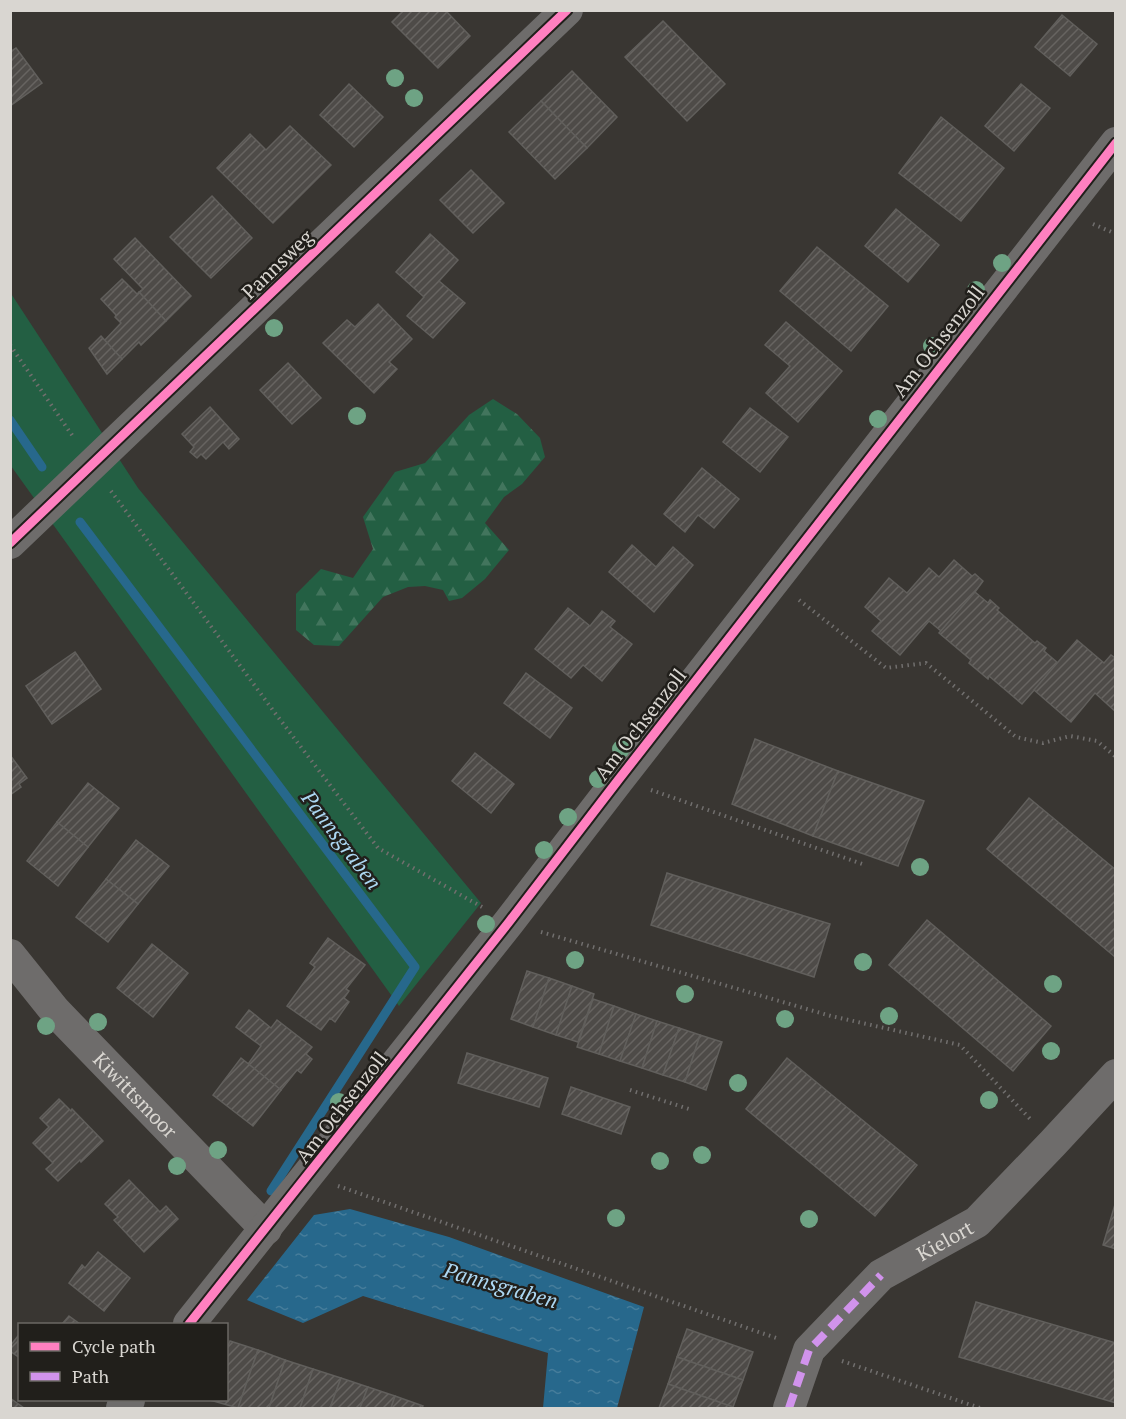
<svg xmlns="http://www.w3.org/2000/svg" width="1126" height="1419" viewBox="0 0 1126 1419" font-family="'PT Serif',serif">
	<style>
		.forest { fill: url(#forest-firs) }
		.park { fill: #235f43 }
		.water { fill: url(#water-ripples) }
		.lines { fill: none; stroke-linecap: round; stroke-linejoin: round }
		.stream { stroke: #27688c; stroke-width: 9 }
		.building { fill: url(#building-hatch); stroke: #615f5c; stroke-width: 1.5 }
		.path { stroke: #716f6e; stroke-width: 4; stroke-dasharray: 1.5 4.5; stroke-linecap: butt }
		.minor { stroke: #6e6c6b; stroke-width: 32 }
		.quiet { stroke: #d193ec; stroke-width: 8; stroke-dasharray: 15 8; stroke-linecap: butt }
		.cycleway-casing { stroke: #211f1b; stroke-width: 13 }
		.cycleway { stroke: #ff80c0; stroke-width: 9 }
		.tree { fill: #6ea384 }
		.labels { text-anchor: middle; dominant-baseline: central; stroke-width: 5; stroke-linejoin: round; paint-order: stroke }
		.street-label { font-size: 20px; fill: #d9d6d1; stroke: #211f1b }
		.water-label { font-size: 21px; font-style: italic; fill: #acd7f2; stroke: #211f1b }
	</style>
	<defs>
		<pattern id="forest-firs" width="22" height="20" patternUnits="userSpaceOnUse" patternTransform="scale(1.5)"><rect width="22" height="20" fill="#235f43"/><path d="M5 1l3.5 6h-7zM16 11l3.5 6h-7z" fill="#42755d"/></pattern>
		<pattern id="water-ripples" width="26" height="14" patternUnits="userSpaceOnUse" patternTransform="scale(1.5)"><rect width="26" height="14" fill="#27688c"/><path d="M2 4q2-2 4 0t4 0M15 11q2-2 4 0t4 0" fill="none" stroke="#467d9b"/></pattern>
		<pattern id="building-hatch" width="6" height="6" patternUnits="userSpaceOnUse" patternTransform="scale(1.5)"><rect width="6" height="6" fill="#4e4b48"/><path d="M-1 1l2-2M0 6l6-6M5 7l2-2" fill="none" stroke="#676461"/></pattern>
	</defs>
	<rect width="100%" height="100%" fill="#393632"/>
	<!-- forest -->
	<path class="forest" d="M493,399L517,414L540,438L545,457L522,484L504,497L485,523L509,550L485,579L462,598L449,601L443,590L425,586L408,587L383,597L339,646L314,645L296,630V594L321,569L353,578L373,549L363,517L395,472L425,463L469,415Z"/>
	<!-- park -->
	<path class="park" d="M10,292L138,488L481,903L399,1006L11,466Z"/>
	<!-- water -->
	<path class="water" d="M350,1209L449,1237L644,1307L617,1408H543L548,1353L363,1296L303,1323L247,1300L314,1215Z"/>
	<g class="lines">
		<!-- stream -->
		<g class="stream">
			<path d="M10,420L42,467"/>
			<path d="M80,522L415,967L271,1191"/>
		</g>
	</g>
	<!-- building -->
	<g class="building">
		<path d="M404,10H445L470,36L438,68L392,22Z"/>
		<path d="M1062,15L1097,44L1070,76L1035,47Z"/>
		<path d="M663,21L725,84L687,121L625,57Z"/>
		<path d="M16,48L42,83L10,106V52Z"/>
		<path d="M572,71L617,117L587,148L541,101Z"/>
		<path d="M349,84L383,117L354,147L320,115Z"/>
		<path d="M1021,84L1050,108L1014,151L985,126Z"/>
		<path d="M541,101L587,148L555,179L509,132Z"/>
		<path d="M941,117L1004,168L961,221L899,173Z"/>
		<path d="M290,126L331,165L273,223L217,168L250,134L266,150Z"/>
		<path d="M471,170L504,203L473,233L440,200Z"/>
		<path d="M212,196L252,238L211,278L170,237Z"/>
		<path d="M896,209L939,245L908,282L865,246Z"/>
		<path d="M430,234L458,260L439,281L465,303L433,338L407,316L424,297L396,272Z"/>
		<path d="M135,238L191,296L166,321L139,292L143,289L114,259Z"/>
		<path d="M817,247L888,306L851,351L780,291Z"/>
		<path d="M122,279L137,294L139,292L166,321L141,345L139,342L122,359L104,341L121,323L115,317L116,315L101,299Z"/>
		<path d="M378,304L412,339L389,362L397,369L374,393L323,343L347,320L355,327Z"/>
		<path d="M786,322L842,371L798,422L766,393L790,366L765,345Z"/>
		<path d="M101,336L122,359L107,374L89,348Z"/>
		<path d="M288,363L321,398L292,424L260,390Z"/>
		<path d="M210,407L239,439L229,449L223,442L206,459L201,454L197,458L190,452L194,447L182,434Z"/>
		<path d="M750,408L788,437L760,472L723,442Z"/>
		<path d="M702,468L739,499L714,528L698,515L685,532L664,514Z"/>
		<path d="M632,545L656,567L673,547L693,565L654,612L609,572Z"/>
		<path d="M954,560L972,576L975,574L983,581L975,592L941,631L929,621L900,655L872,631L881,621L865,607L889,578L907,593L929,568L939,577Z"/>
		<path d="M975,592L988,603L990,600L999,608L997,610L1035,643L1037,641L1046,648L1044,651L1058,663L1022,704L989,676L988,679L969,663L971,660L939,633Z"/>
		<path d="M568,608L590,626L602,611L615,621L610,627L632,644L602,681L583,665L571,678L535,649Z"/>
		<path d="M1077,640L1104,663L1111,655L1114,657L1116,655V712L1095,693L1071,722L1034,690Z"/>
		<path d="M75,652L101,689L52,724L26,686Z"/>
		<path d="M526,673L572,708L550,738L504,703Z"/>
		<path d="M755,739L838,771L813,836L732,804Z"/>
		<path d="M475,753L514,784L491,813L452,781Z"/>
		<path d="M10,755L27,778L19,784L21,787L10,795Z"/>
		<path d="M838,771L924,801L898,866L813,836Z"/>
		<path d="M88,783L119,808L88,847L57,822Z"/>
		<path d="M1029,798L1116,870L1115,957L987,849Z"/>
		<path d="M57,822L88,847L58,886L27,861Z"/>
		<path d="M136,840L169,866L138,904L106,879Z"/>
		<path d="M667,873L830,924L814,977L651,925Z"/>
		<path d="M106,879L138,904L108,942L76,917Z"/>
		<path d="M927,920L1051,1026L1013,1071L889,965Z"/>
		<path d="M328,938L365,965L346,989L349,991L344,998L349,1002L335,1022L330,1018L321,1030L287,1006L315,967L310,963Z"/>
		<path d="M152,944L188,973L153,1017L117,988Z"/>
		<path d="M527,971L549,978L533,1027L511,1019Z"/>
		<path d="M549,978L572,986L556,1035L533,1027Z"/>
		<path d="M572,986L594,994L578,1042L556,1035Z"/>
		<path d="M593,999L614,1006L599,1054L577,1047Z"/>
		<path d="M614,1006L636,1014L620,1061L599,1054Z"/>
		<path d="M249,1010L271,1028L277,1020L312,1047L306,1054L312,1059L301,1073L297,1070L281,1090L248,1064L261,1046L236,1027Z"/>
		<path d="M636,1014L657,1021L642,1068L620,1061Z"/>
		<path d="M657,1021L679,1028L663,1075L642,1068Z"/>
		<path d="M679,1028L700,1035L685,1082L663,1075Z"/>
		<path d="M700,1035L722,1042L706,1090L685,1082Z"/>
		<path d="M467,1053L548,1078L539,1107L458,1083Z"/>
		<path d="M241,1058L281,1090L253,1126L213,1095Z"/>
		<path d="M787,1058L917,1165L875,1216L746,1109Z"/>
		<path d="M571,1087L630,1107L621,1134L562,1114Z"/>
		<path d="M59,1099L71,1111L72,1109L103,1141L81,1162L80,1160L58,1181L46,1169L53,1163L33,1143L49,1127L40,1118Z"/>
		<path d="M129,1180L160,1212L166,1206L178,1219L144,1252L114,1220L118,1217L105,1204Z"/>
		<path d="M1116,1201V1249L1103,1245Z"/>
		<path d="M98,1252L130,1278L104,1311L69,1283L82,1265L85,1268Z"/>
		<path d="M976,1302L1116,1343V1403L959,1357Z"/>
		<path d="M69,1316L80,1324H62Z"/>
		<path d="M687,1329L753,1352L743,1380L677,1357Z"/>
		<path d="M18,1336L20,1337V1358L10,1351V1346Z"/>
		<path d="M230,1341L258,1350L238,1408L210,1400H226V1352Z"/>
		<path d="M258,1350L285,1360L269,1408H238Z"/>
		<path d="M677,1357L743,1380L733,1407L668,1384Z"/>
		<path d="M285,1360L313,1369L300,1408H269Z"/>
		<path d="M313,1369L341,1378L330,1408H300Z"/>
		<path d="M341,1378L368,1387L360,1408H330Z"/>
		<path d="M668,1384L733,1407V1408H659Z"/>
		<path d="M368,1387L395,1396L391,1408H360Z"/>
		<path d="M395,1396L423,1406L422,1408H391Z"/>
		<path d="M10,1398L24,1408H10Z"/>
	</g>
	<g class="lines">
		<!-- path -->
		<g class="path">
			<path d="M1093,224L1116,234"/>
			<path d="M10,345L74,438"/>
			<path d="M111,491L275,713L378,848L482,907"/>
			<path d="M799,600L886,668L926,663L1016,737L1043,743L1070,736L1097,741L1116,757"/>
			<path d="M651,790L865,865"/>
			<path d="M541,932L831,1016L960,1045L1032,1121"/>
			<path d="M630,1090L692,1110"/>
			<path d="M338,1186L779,1339"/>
			<path d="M842,1361L980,1408"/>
		</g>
		<!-- minor -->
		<g class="minor">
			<path d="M10,543L567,10"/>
			<path id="s1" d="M10,955L55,1011L266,1229"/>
			<path d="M189,1324L509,922L619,779L1116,143"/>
			<path d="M122,1408L129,1400"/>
			<path id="s2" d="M789,1408L809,1350L881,1275L977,1222L1053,1143L1116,1075"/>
		</g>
		<!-- quiet -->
		<path class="quiet" d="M789,1408L809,1350L881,1275"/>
		<!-- cycleway casing -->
		<g class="cycleway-casing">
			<g id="cycleway">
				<path d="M10,543L567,10"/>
				<path d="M189,1324L509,922L619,779L1116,143"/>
			</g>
		</g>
		<!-- cycleway -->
		<use href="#cycleway" class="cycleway"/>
	</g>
	<!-- trees -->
	<g class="tree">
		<circle cx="395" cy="78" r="9"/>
		<circle cx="414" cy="98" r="9"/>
		<circle cx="1002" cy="263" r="9"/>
		<circle cx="976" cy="290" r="9"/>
		<circle cx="274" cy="328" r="9"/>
		<circle cx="932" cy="346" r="9"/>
		<circle cx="357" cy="416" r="9"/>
		<circle cx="878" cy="419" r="9"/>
		<circle cx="621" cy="749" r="9"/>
		<circle cx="598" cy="779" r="9"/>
		<circle cx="568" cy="817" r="9"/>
		<circle cx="544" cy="850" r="9"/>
		<circle cx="920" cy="867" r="9"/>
		<circle cx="486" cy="924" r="9"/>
		<circle cx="575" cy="960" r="9"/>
		<circle cx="863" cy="962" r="9"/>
		<circle cx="1053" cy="984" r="9"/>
		<circle cx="685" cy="994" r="9"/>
		<circle cx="889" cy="1016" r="9"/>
		<circle cx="785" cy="1019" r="9"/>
		<circle cx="98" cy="1022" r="9"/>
		<circle cx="46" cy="1026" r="9"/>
		<circle cx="1051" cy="1051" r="9"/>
		<circle cx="738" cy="1083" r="9"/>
		<circle cx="989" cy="1100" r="9"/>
		<circle cx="339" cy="1102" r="9"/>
		<circle cx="218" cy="1150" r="9"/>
		<circle cx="702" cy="1155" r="9"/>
		<circle cx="660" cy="1161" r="9"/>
		<circle cx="177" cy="1166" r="9"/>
		<circle cx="616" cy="1218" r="9"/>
		<circle cx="809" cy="1219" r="9"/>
	</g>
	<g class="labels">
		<!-- street labels -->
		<g class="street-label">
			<text transform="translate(277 264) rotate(-44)">Pannsweg</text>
			<text transform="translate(938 341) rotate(-52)">Am Ochsenzoll</text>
			<text transform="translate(640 724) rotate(-52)">Am Ochsenzoll</text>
			<text stroke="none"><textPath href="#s1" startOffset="188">Kiwittsmoor</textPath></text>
			<text transform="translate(341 1107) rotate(-52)">Am Ochsenzoll</text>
			<text stroke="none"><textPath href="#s2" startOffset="238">Kielort</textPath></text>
		</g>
		<!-- water labels -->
		<g class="water-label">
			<text transform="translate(342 840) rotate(53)">Pannsgraben</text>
			<text transform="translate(501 1285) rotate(16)">Pannsgraben</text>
		</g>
	</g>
	<!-- border -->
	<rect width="1126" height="1419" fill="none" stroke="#d9d6d1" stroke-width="24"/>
	<!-- legend -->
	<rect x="18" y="1323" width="210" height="78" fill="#211f1b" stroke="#6b6864" stroke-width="1.5"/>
	<rect x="30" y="1342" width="30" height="9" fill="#ff80c0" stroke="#6b6864" stroke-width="1.5"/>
	<text x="72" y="1353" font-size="18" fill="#d9d6d1">Cycle path</text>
	<rect x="30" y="1372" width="30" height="9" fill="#d193ec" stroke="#6b6864" stroke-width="1.5"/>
	<text x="72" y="1383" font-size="18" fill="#d9d6d1">Path</text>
</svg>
